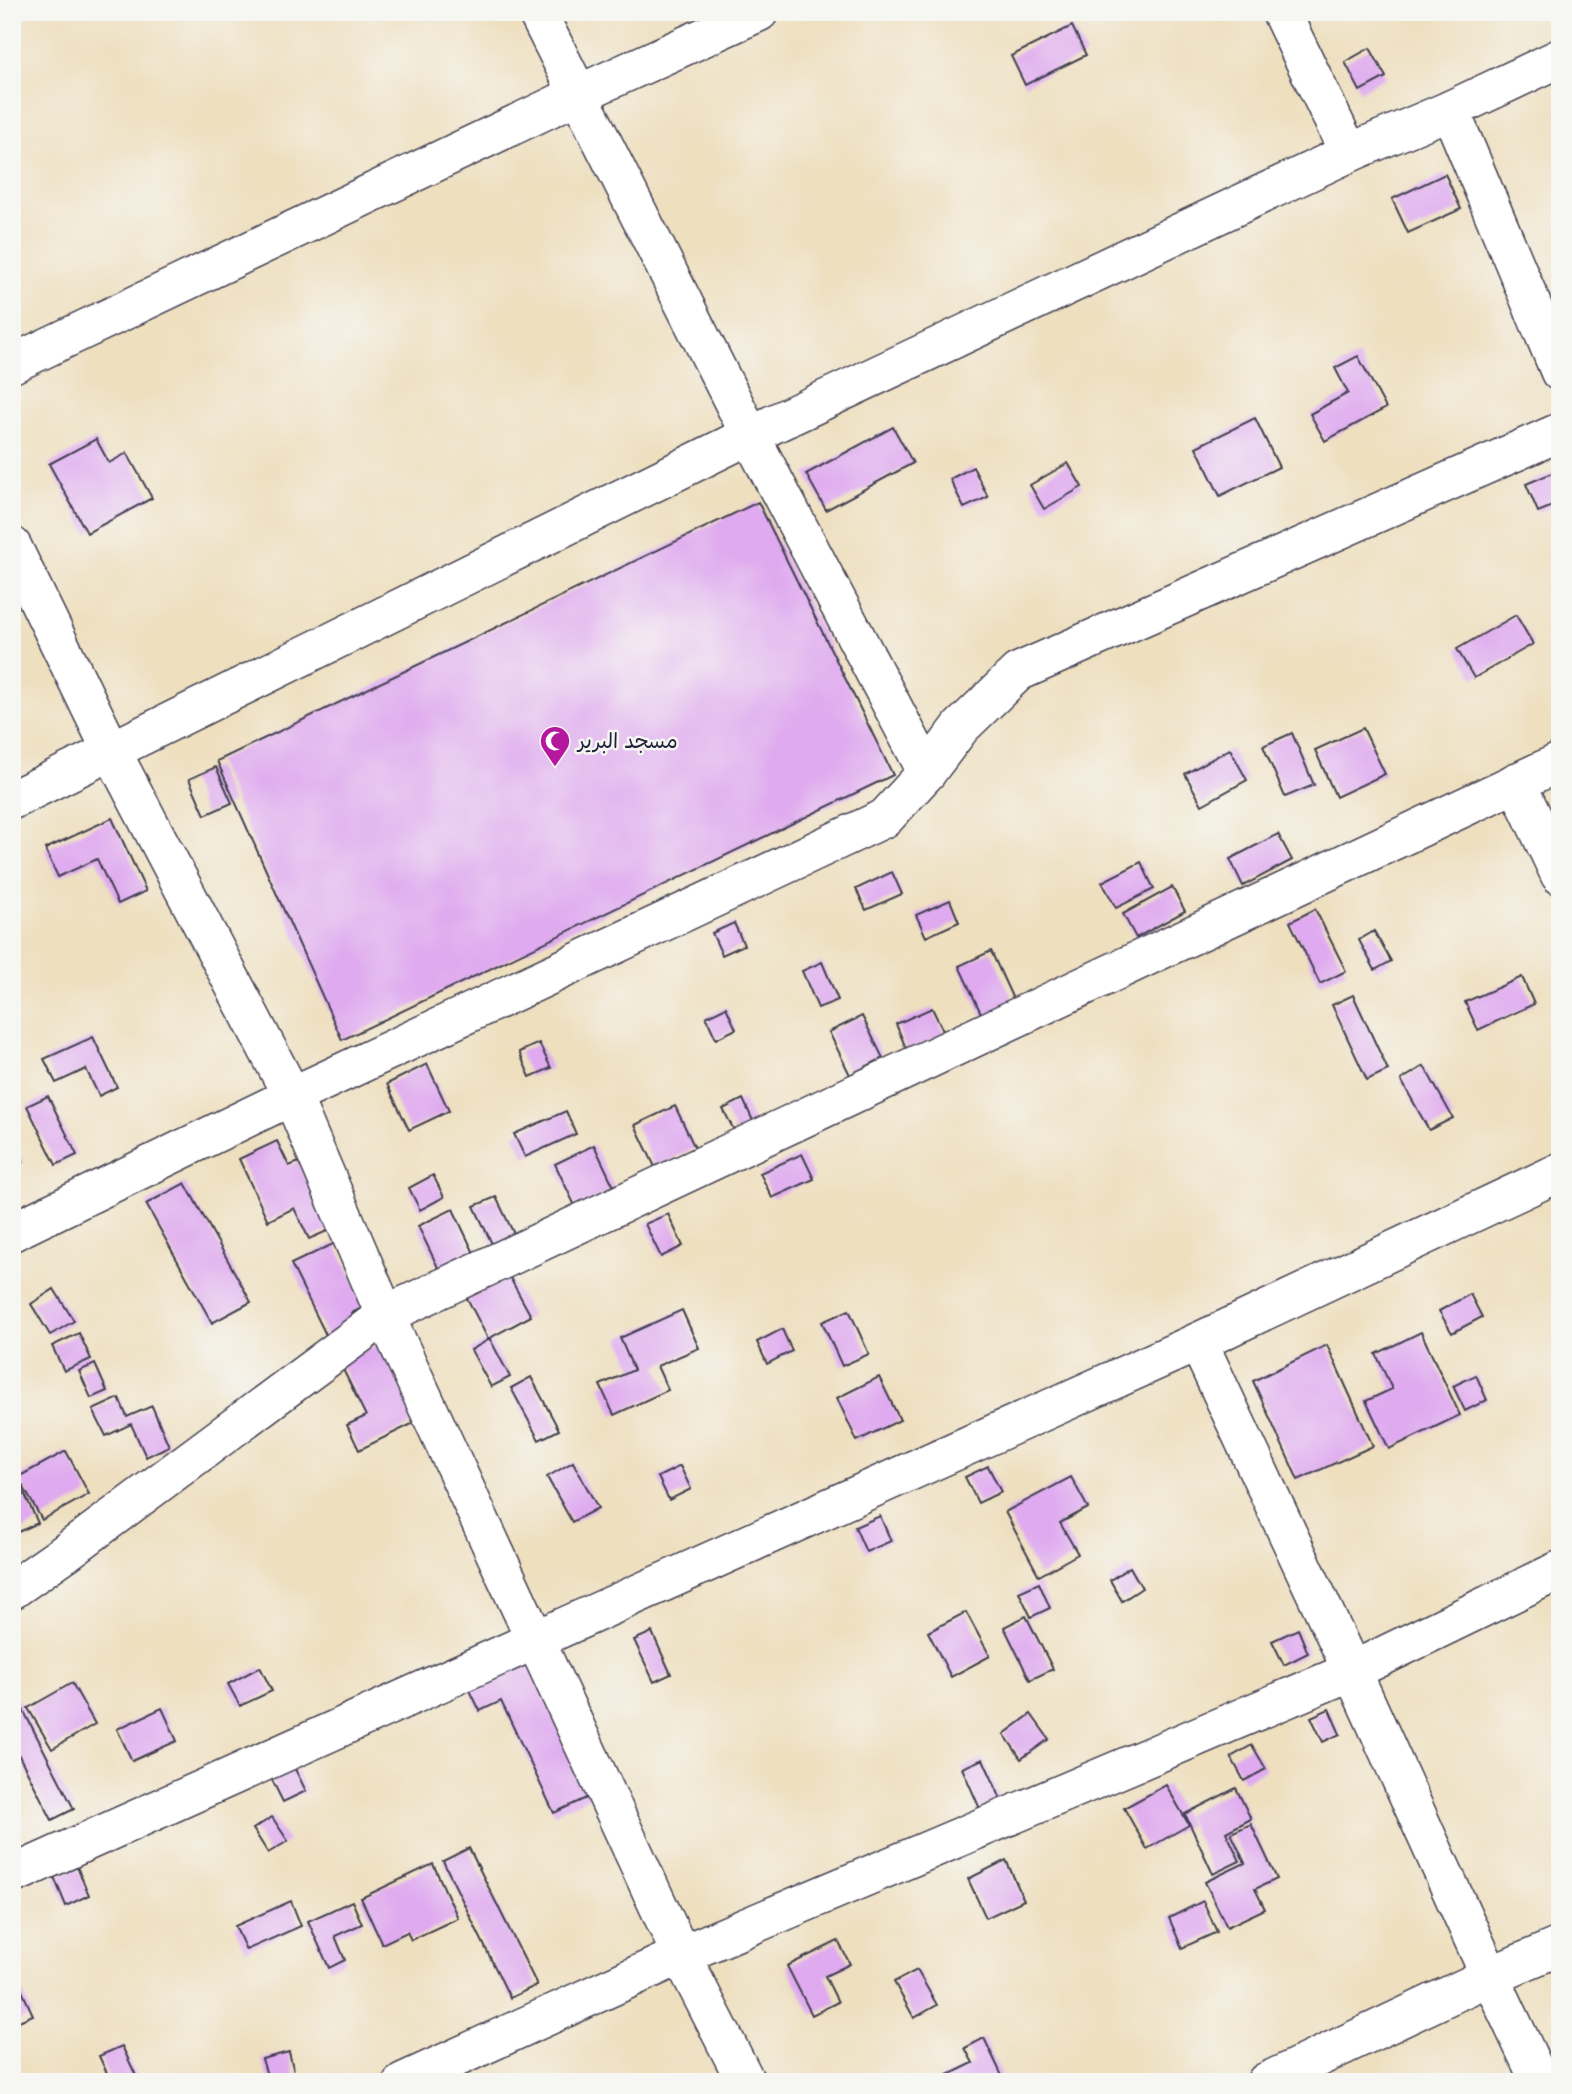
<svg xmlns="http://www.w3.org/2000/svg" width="1572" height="2094" viewBox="0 0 1572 2094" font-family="'Balsamiq Sans','Playpen Sans Arabic',sans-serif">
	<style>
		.building { fill: #dfaaef }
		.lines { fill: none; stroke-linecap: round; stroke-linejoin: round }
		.street-casing { stroke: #413e4f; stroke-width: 41 }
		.street { stroke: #fff; stroke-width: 38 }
		.labels { text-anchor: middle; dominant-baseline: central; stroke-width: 5; stroke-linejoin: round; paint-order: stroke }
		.poi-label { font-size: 21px; fill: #22223b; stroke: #f6f6f2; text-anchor: start }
	</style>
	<rect width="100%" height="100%" fill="#f6f6f2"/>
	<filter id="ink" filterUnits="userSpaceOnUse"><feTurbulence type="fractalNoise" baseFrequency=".0143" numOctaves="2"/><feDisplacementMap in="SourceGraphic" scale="14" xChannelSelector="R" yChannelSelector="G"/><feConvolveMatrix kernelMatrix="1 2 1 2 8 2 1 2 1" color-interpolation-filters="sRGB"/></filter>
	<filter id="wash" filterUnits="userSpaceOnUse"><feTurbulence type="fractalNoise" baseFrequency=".00686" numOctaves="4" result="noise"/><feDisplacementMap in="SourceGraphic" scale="28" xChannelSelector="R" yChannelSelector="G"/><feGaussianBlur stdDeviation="1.57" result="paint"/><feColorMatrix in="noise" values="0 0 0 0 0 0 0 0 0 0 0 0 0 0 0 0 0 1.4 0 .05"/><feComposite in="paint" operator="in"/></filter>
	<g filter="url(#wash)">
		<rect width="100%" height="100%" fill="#eedfbf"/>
		<g id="blocks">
			<!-- building -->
			<g class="building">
				<path d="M1072,26L1086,55L1025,85L1011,56Z"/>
				<path d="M1370,48L1386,77L1360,91L1345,62Z"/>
				<path d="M1445,174L1461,209L1408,233L1392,199Z"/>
				<path d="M1358,356L1386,408L1325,441L1310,414L1348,393L1335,368Z"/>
				<path d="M1255,418L1279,467L1220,496L1196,447Z"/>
				<path d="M893,427L913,463L826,510L806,474Z"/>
				<path d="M96,439L109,463L127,453L152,498L87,533L49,464Z"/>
				<path d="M1068,463L1082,487L1044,509L1030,485Z"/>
				<path d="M973,467L988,497L964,508L950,479Z"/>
				<path d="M1557,471L1560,476V503L1538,512L1526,484Z"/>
				<path d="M758,502L893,775L342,1040L217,761Z"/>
				<path d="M1516,615L1533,644L1474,678L1457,649Z"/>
				<path d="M1363,728L1385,774L1336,797L1315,750Z"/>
				<path d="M1292,733L1314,785L1285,797L1263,746Z"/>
				<path d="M1230,749L1247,780L1202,805L1185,774Z"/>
				<path d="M216,767L232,803L205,815L189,779Z"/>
				<path d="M112,818L146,891L118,904L97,859L58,877L45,849Z"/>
				<path d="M1278,834L1292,860L1243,886L1230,859Z"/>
				<path d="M1141,862L1154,889L1116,908L1102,882Z"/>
				<path d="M892,872L902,894L866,910L856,889Z"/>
				<path d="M1172,887L1185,911L1136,938L1123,914Z"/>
				<path d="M950,900L959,922L926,937L916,915Z"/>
				<path d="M1315,909L1346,971L1320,984L1290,922Z"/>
				<path d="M734,923L744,945L722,955L712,933Z"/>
				<path d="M1374,931L1391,961L1375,970L1359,940Z"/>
				<path d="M991,951L1017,1008L985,1022L959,966Z"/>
				<path d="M822,962L838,1000L818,1008L802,971Z"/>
				<path d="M1522,977L1534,1004L1478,1030L1465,1002Z"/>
				<path d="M1353,995L1388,1070L1367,1080L1332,1005Z"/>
				<path d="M726,1007L736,1029L716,1039L706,1017Z"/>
				<path d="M932,1008L945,1035L907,1051L896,1024Z"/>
				<path d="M862,1016L883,1058L850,1075L829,1032Z"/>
				<path d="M93,1037L117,1087L99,1096L86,1069L56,1083L44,1059Z"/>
				<path d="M539,1043L551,1068L530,1077L519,1052Z"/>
				<path d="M427,1064L449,1111L409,1130L387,1084Z"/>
				<path d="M1424,1066L1453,1118L1429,1130L1401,1080Z"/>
				<path d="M48,1096L77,1155L56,1165L27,1106Z"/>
				<path d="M743,1099L754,1123L735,1132L723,1109Z"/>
				<path d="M675,1106L695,1148L655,1167L635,1125Z"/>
				<path d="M566,1111L576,1134L525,1157L514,1134Z"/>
				<path d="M12,1139L23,1162L12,1167Z"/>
				<path d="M277,1141L289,1166L302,1161L334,1228L309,1239L294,1208L268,1221L239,1159Z"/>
				<path d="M594,1145L615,1189L576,1208L555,1164Z"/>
				<path d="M802,1154L814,1179L772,1198L760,1173Z"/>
				<path d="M433,1175L444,1197L420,1210L409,1188Z"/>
				<path d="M185,1183L251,1302L212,1323L146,1204Z"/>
				<path d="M496,1197L515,1236L493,1246L474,1206Z"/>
				<path d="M453,1209L482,1270L447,1286L418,1226Z"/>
				<path d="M668,1214L683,1246L661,1257L645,1224Z"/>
				<path d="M335,1243L366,1306L352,1313L369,1349L380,1343L418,1421L359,1450L347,1425L366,1416L291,1264Z"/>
				<path d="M509,1276L531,1316L488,1339L467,1298Z"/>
				<path d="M54,1289L74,1321L50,1335L31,1304Z"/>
				<path d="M1470,1294L1482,1317L1452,1333L1439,1311Z"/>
				<path d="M682,1310L699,1348L657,1366L668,1390L614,1415L600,1385L634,1370L620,1338Z"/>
				<path d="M849,1310L869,1354L842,1366L822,1322Z"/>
				<path d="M782,1329L792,1351L767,1364L757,1342Z"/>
				<path d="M1421,1332L1460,1415L1389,1449L1366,1401L1392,1389L1376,1354Z"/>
				<path d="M79,1333L91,1359L64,1371L52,1346Z"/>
				<path d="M490,1339L510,1377L491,1387L471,1350Z"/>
				<path d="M1327,1345L1373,1446L1298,1480L1253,1381Z"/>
				<path d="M95,1364L107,1391L91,1398L79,1371Z"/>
				<path d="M1476,1375L1487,1400L1465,1411L1453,1386Z"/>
				<path d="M531,1377L559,1430L539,1440L511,1388Z"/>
				<path d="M879,1377L900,1420L857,1441L837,1398Z"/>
				<path d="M119,1398L127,1417L152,1406L169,1446L146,1457L131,1424L106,1436L93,1410Z"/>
				<path d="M66,1451L89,1494L42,1520L18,1477Z"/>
				<path d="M573,1462L598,1508L572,1522L547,1477Z"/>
				<path d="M680,1466L691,1489L669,1500L658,1477Z"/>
				<path d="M988,1466L1001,1492L978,1503L965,1477Z"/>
				<path d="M15,1473L38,1523L12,1535V1474Z"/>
				<path d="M1071,1477L1088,1508L1060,1523L1078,1554L1039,1576L1005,1512Z"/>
				<path d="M880,1516L891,1541L866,1552L855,1527Z"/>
				<path d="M1130,1567L1142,1588L1122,1601L1110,1580Z"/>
				<path d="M1039,1583L1050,1608L1031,1617L1019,1592Z"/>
				<path d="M966,1612L990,1656L951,1677L928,1632Z"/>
				<path d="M1026,1616L1053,1669L1030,1680L1004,1627Z"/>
				<path d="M1298,1629L1308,1653L1284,1665L1272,1641Z"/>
				<path d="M652,1632L671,1674L654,1682L634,1640Z"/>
				<path d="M530,1654L593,1795L554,1813L501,1701L480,1711L467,1684Z"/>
				<path d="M260,1667L272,1691L240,1706L228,1684Z"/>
				<path d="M72,1683L95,1724L52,1749L28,1708Z"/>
				<path d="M12,1688L74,1809L52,1820L12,1742Z"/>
				<path d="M162,1708L177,1741L132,1761L117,1729Z"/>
				<path d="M1329,1709L1340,1734L1323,1742L1311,1717Z"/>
				<path d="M1031,1714L1049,1739L1021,1759L1004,1734Z"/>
				<path d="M1252,1745L1266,1769L1244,1781L1231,1757Z"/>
				<path d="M287,1753L306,1791L283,1802L264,1764Z"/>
				<path d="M983,1759L1005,1808L984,1818L962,1768Z"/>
				<path d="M1166,1785L1189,1825L1147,1849L1124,1808Z"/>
				<path d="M1236,1788L1251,1819L1226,1832L1240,1861L1213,1874L1185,1814Z"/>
				<path d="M272,1817L288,1841L268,1853L253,1829Z"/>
				<path d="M1251,1824L1277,1879L1255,1889L1265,1909L1227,1927L1205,1882L1245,1863L1231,1833Z"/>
				<path d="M469,1848L537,1985L510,1998L443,1861Z"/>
				<path d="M1006,1860L1024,1900L986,1918L968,1879Z"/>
				<path d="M433,1864L458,1918L411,1940L407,1932L382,1944L361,1898Z"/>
				<path d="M77,1867L89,1895L66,1906L54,1877Z"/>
				<path d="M291,1901L301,1926L246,1950L235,1926Z"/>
				<path d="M352,1901L362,1924L335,1936L345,1960L329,1968L308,1921Z"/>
				<path d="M1203,1901L1217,1932L1182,1948L1169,1918Z"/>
				<path d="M838,1941L850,1964L825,1976L838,2002L812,2015L787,1966Z"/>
				<path d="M12,1969L33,2015L12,2024Z"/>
				<path d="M917,1970L937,2005L914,2018L894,1982Z"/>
				<path d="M984,2038L1005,2082H934L973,2063L965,2048Z"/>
				<path d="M122,2046L139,2082H111L99,2056Z"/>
				<path d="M289,2052L296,2080L269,2082L262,2059Z"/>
			</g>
		</g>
	</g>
	<g filter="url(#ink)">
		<use href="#blocks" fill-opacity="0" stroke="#413e4f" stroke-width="2"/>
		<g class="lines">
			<!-- street casing -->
			<g class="street-casing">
				<g id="street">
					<path d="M537,12L750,435L927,772"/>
					<path d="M1281,12L1349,153"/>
					<path d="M1450,110L1560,372"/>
					<path d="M12,364L579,94L759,12"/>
					<path d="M12,546L112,752L292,1096L385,1315L681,1955L746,2082"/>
					<path d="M1516,782L1560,875"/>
					<path d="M12,800L750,435L1349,153L1450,110L1560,58"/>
					<path d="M12,1232L292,1096L885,818L927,772L961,727L1018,672L1560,432"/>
					<path d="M1198,1342L1352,1671L1490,1976L1540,2082"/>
					<path d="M12,1590L65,1553L385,1315L1560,762"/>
					<path d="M12,1875L1198,1342L1560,1172"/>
					<path d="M403,2082L681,1955L1352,1671L1560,1570"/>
					<path d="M1266,2082L1490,1976L1560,1946"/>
				</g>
			</g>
			<!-- street -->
			<use href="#street" class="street"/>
		</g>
	</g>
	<!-- icons -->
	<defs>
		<g id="mosque-pin" transform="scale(1.575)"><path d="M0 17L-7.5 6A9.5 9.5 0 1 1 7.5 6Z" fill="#b5179e" stroke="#f6f6f2"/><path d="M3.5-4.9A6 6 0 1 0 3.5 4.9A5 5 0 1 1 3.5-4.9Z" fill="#fff"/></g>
	</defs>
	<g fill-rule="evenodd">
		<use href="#mosque-pin" x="555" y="741"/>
	</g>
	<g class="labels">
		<!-- poi labels -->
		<g class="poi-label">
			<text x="578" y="741">مسجد البرير</text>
		</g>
	</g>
	<!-- margin -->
	<rect width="1572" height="2094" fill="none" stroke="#f6f6f2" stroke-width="42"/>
</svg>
